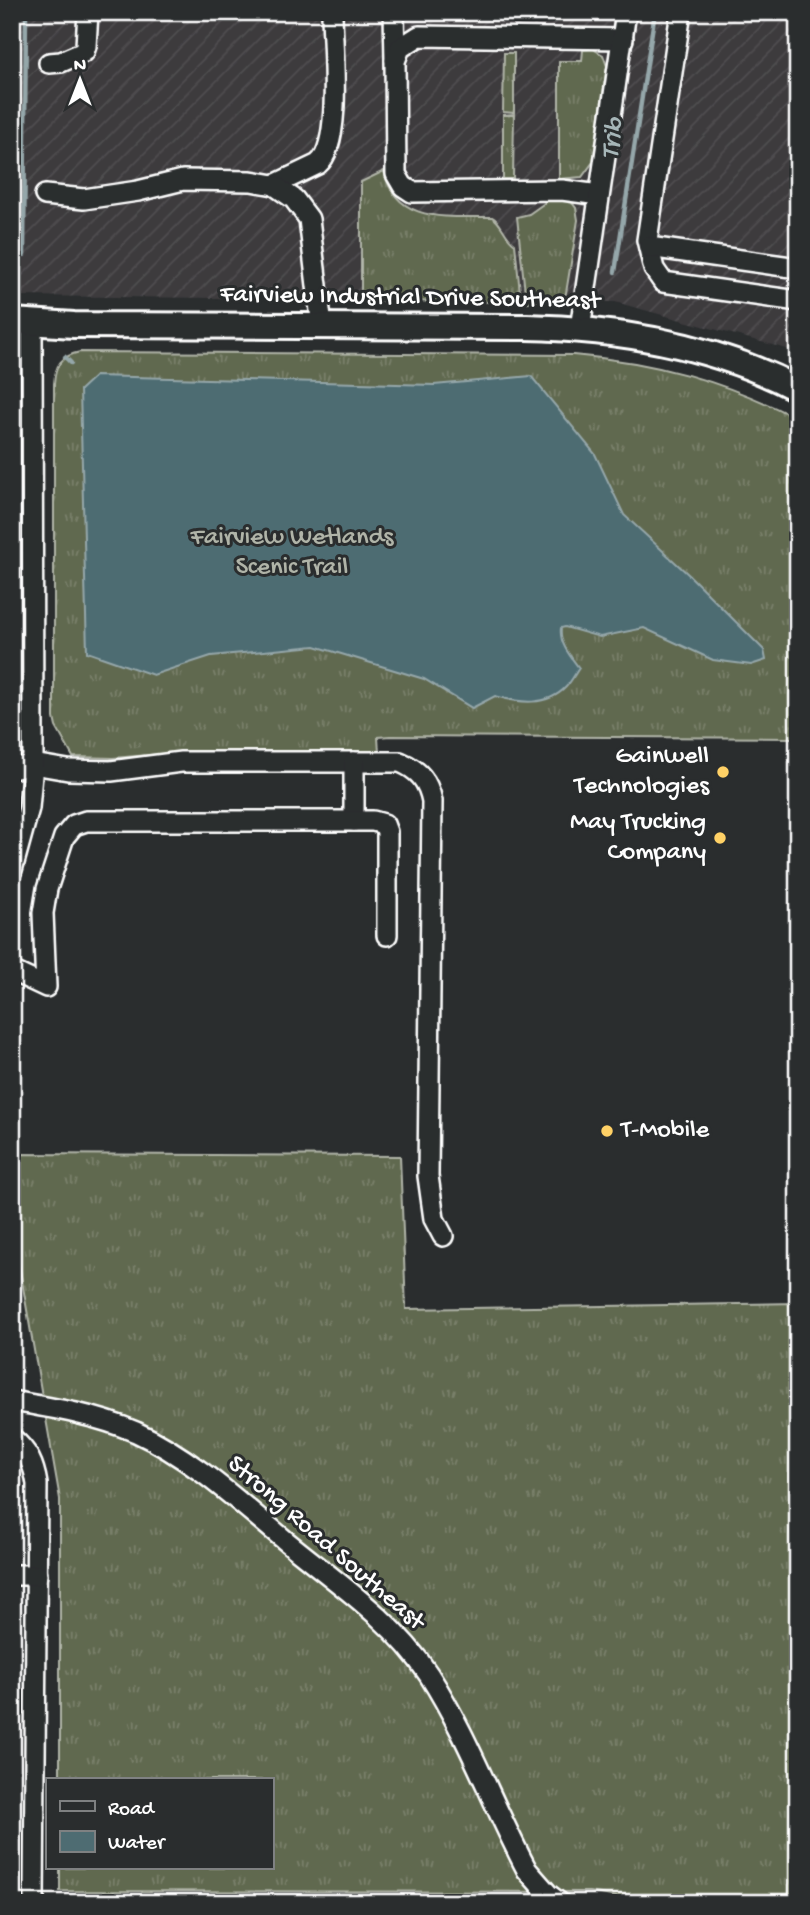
<svg xmlns="http://www.w3.org/2000/svg" width="810" height="1915" viewBox="0 0 810 1915" font-family="'Gochi Hand',sans-serif">
	<style>
		.industrial { fill: url(#industrial-furrows) }
		.grass { fill: url(#grass-tufts); stroke: #b0b4a8; stroke-width: 2 }
		.water { fill: #4e6c72; stroke: #95a7aa; stroke-width: 2 }
		.lines { fill: none; stroke-linecap: round; stroke-linejoin: round }
		.stream { stroke: #95a7aa; stroke-width: 4.5 }
		.minor-casing { stroke: #fff; stroke-width: 24 }
		.major-casing { stroke: #fff; stroke-width: 30 }
		.minor { stroke: #2a2d2e; stroke-width: 19 }
		.major { stroke: #2a2d2e; stroke-width: 24 }
		.poi-dot { fill: #ffd166; stroke: #2a2d2e; stroke-width: 2.5 }
		.labels { text-anchor: middle; dominant-baseline: central; stroke-width: 6; stroke-linejoin: round; paint-order: stroke }
		.street-label { font-size: 26px; fill: #fff; stroke: #2a2d2e }
		.park-label { font-size: 26px; fill: #b0b4a8; stroke: #2a2d2e }
		.poi-label { font-size: 26px; fill: #fff; stroke: #2a2d2e; text-anchor: end }
		.water-label { font-size: 28px; font-style: italic; fill: #a6b6b8; stroke: #2a2d2e }
	</style>
	<defs>
		<pattern id="industrial-furrows" width="10" height="10" patternUnits="userSpaceOnUse" patternTransform="scale(1.75)"><rect width="10" height="10" fill="#3c3a3d"/><path d="M-1 1l2-2M0 10L10 0M9 11l2-2" fill="none" stroke="#504e50"/></pattern>
		<pattern id="grass-tufts" width="24" height="20" patternUnits="userSpaceOnUse" patternTransform="scale(1.75)"><rect width="24" height="20" fill="#616950"/><path d="M3 7l-1-3M5 7V3M7 7l1-3M15 17l-1-3M17 17v-4M19 17l1-3" fill="none" stroke="#79806a"/></pattern>
	</defs>
	<rect width="100%" height="100%" fill="#2a2d2e"/>
	<filter id="ink" filterUnits="userSpaceOnUse"><feTurbulence type="fractalNoise" baseFrequency=".0143" numOctaves="2"/><feDisplacementMap in="SourceGraphic" scale="14" xChannelSelector="R" yChannelSelector="G"/><feConvolveMatrix kernelMatrix="1 2 1 2 8 2 1 2 1" color-interpolation-filters="sRGB"/></filter>
	<g filter="url(#ink)">
		<!-- industrial -->
		<path class="industrial" d="M12,12H798V352L615,302L12,296Z"/>
		<!-- grass -->
		<g class="grass">
			<path d="M12,12H14L18,256H12Z"/>
			<path d="M593,49L603,55L607,66L593,162L582,177L559,179V61H582L583,50Z"/>
			<path d="M504,53H514V113L503,112Z"/>
			<path d="M503,115H514L513,179H503Z"/>
			<path d="M384,171C396,225 450,216 492,217C502,222 504,237 515,244L521,302L361,301V182Z"/>
			<path d="M553,197L570,200L576,208L578,220L566,293L562,302H526L517,217L529,214Z"/>
			<path d="M80,352L573,355C655,362 725,381 798,419V738L390,736L378,737L379,753L187,752L113,758L73,757L56,727L54,718V384C55,365 61,356 80,352Z"/>
			<path d="M12,1154L400,1156L406,1309L798,1303V1903H649L590,1892L60,1891V1868H271V1780H60V1499L12,1224Z"/>
		</g>
		<!-- water -->
		<path class="water" d="M95,376L434,385L531,376L595,454L624,515L689,575L764,650L766,660L751,665L713,660L644,628L600,637L565,627L561,628C559,643 570,656 579,668C575,674 571,682 566,687C547,707 519,703 495,696L472,708L424,679L315,646L211,656L153,675L87,652L80,390Z"/>
		<g class="lines">
			<!-- stream -->
			<g class="stream">
				<path d="M24,255L26,12"/>
				<path d="M615,272L655,12"/>
				<path d="M65,357L71,363"/>
			</g>
			<!-- minor casing -->
			<g class="minor-casing">
				<g id="minor">
					<path d="M394,12L395,60"/>
					<path d="M681,12L647,240L654,269L663,282L798,301"/>
					<path d="M49,63L61,62L84,52L86,46L88,12"/>
					<path d="M274,185L318,164C343,144 332,45 332,12"/>
					<path d="M45,195L84,199L138,191L183,180L251,181L274,185L294,199L309,219L322,327"/>
					<path d="M599,195L562,190L412,192L403,186L396,174L395,61L400,48L419,36L623,39"/>
					<path d="M649,247L798,268"/>
					<path d="M580,329L626,12"/>
					<path d="M12,769L33,764L68,770L111,771L181,762H400C419,770 428,781 432,801L428,1176L434,1219L443,1236"/>
					<path d="M354,821V762"/>
					<path d="M12,870L29,808L33,764L32,323"/>
					<path d="M12,971L46,987L43,913L47,889L64,837L74,825L86,821H373L384,824L387,832V935"/>
					<path d="M12,1401C54,1408 96,1415 136,1432C192,1458 239,1502 286,1541C336,1582 393,1620 429,1675C468,1736 493,1806 527,1870L548,1894L560,1903"/>
					<path d="M12,1438C28,1451 34,1465 37,1484L34,1903"/>
					<path d="M12,1575H37"/>
				</g>
			</g>
			<!-- major casing -->
			<g class="major-casing">
				<path id="major" d="M12,321L74,325L527,327C621,329 714,345 798,389"/>
			</g>
			<!-- minor -->
			<use href="#minor" class="minor"/>
			<!-- major -->
			<use href="#major" class="major"/>
		</g>
	</g>
	<!-- markers -->
	<g class="poi-dot">
		<circle cx="723" cy="772" r="7"/>
		<circle cx="720" cy="838" r="7"/>
		<circle cx="607" cy="1131" r="7"/>
	</g>
	<g class="labels">
		<!-- street labels -->
		<g class="street-label">
			<text transform="translate(410 299) rotate(1)">Fairview Industrial Drive Southeast</text>
			<text transform="translate(325 1544) rotate(41)">Strong Road Southeast</text>
		</g>
		<!-- park labels -->
		<g class="park-label">
			<text x="292" y="538">Fairview Wetlands<tspan x="292" dy="30">Scenic Trail</tspan></text>
		</g>
		<!-- poi labels -->
		<g class="poi-label">
			<text x="709" y="757">Gainwell<tspan x="709" dy="30">Technologies</tspan></text>
			<text x="706" y="823">May Trucking<tspan x="706" dy="30">Company</tspan></text>
			<text x="621" y="1131" text-anchor="start">T-Mobile</text>
		</g>
		<!-- water labels -->
		<g class="water-label">
			<text transform="translate(614 139) rotate(-81)">Trib</text>
		</g>
	</g>
	<!-- margin -->
	<rect width="810" height="1915" fill="none" stroke="#2a2d2e" stroke-width="42"/>
	<rect x="21" y="21" width="768" height="1873" fill="none" stroke="#fff" stroke-width="2.5" filter="url(#ink)"/>
	<!-- legend -->
	<rect x="46" y="1778" width="228" height="91" fill="#2a2d2e" stroke="#7f8182" stroke-width="2"/>
	<rect x="60" y="1801" width="35" height="10" fill="#2a2d2e" stroke="#7f8182" stroke-width="2"/>
	<text x="108" y="1814" font-size="21" fill="#ffffff">Road</text>
	<rect x="60" y="1831" width="35" height="21" fill="#4e6c72" stroke="#7f8182" stroke-width="2"/>
	<text x="108" y="1848" font-size="21" fill="#ffffff">Water</text>
	<!-- north arrow -->
	<g transform="translate(80 80)" stroke="#2a2d2e" stroke-width="5" paint-order="stroke">
	<path d="M0-5L12 26L0 18L-12 26Z" fill="#ffffff"/>
	<text y="-10" font-size="19" font-weight="bold" text-anchor="middle" fill="#ffffff">N</text>
	</g>
</svg>
